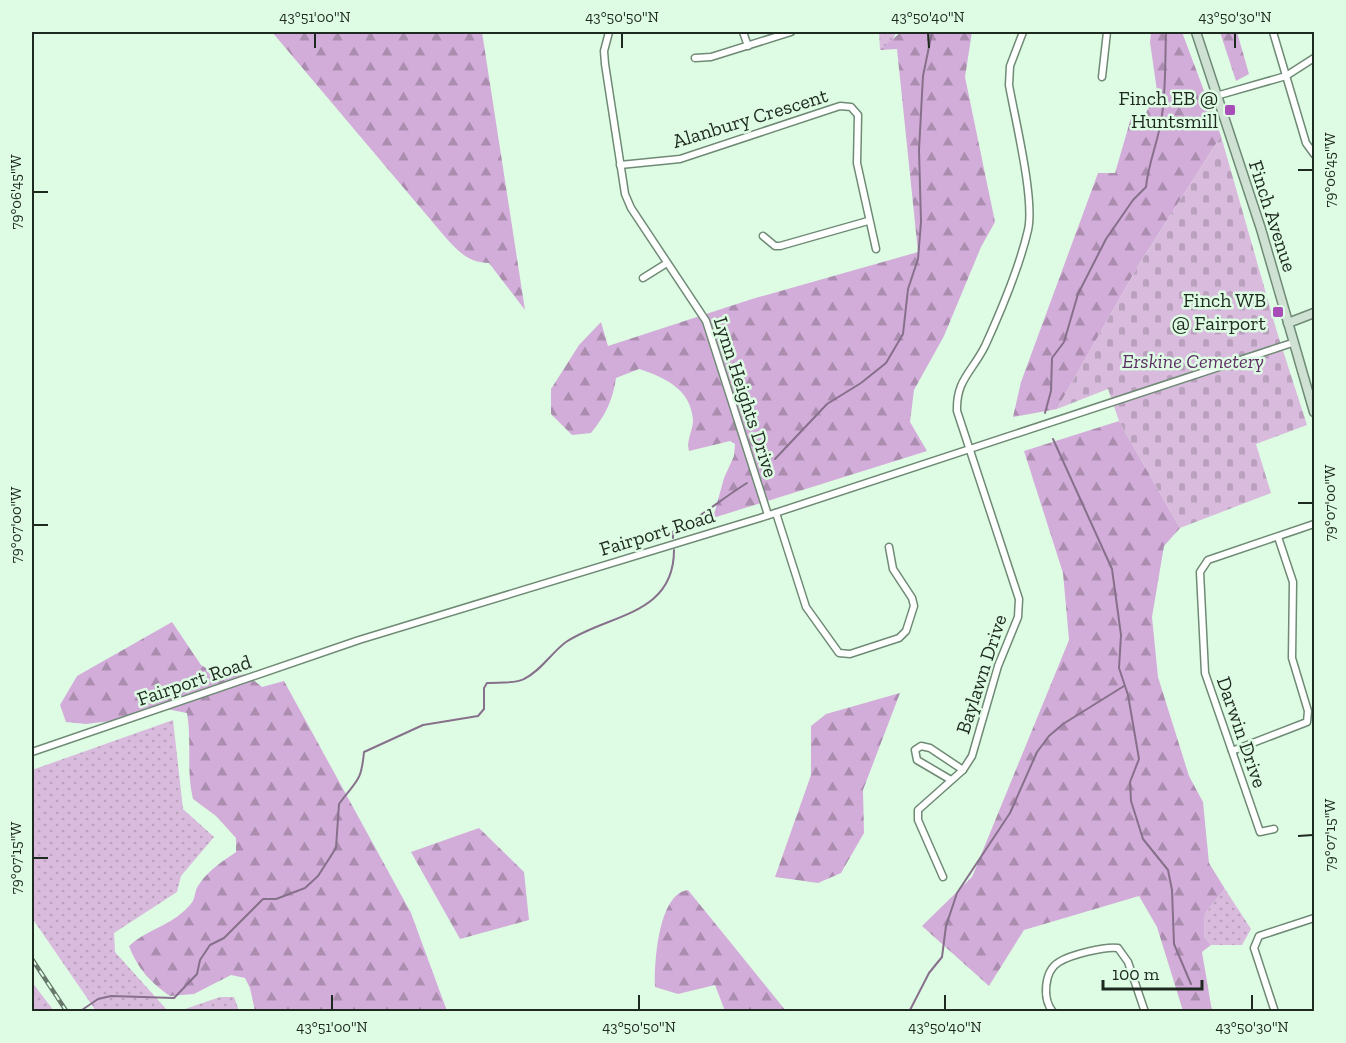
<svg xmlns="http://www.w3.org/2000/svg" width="1346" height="1043" viewBox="0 0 1346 1043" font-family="'Zilla Slab',serif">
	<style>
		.grass { fill: url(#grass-dots) }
		.forest { fill: url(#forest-firs) }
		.cemetery { fill: url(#cemetery-stones) }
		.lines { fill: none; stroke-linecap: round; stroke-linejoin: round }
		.stream { stroke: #87708c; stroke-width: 2 }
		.street-casing { stroke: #6f8a75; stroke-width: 9 }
		.secondary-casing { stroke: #6f8a75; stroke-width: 11 }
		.street { stroke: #fff; stroke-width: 6 }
		.secondary { stroke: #cee1d3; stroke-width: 8 }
		.rail-casing { stroke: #67796b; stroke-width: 4.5 }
		.rail { stroke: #defce4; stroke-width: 2; stroke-dasharray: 7; stroke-linecap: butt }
		.ticks { fill: none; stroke: #1e2920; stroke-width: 2 }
		.poi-dot { fill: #a84cb7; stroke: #defce4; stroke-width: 2 }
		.labels { text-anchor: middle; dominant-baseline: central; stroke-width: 5; stroke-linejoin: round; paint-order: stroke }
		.poi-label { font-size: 20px; fill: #1e2920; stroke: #defce4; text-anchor: end }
		.street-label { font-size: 20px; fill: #1e2920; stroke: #defce4 }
		.park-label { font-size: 20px; font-style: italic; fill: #5e2e65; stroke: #defce4 }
		.neatline { fill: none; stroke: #1e2920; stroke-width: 2 }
		.ticks-label { font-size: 15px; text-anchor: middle; fill: #1e2920 }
	</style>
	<defs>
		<pattern id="grass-dots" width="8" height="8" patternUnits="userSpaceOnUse" patternTransform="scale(1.5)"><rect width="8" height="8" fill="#d9bbdd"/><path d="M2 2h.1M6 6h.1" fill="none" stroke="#baa1bd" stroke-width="1.8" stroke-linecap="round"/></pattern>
		<pattern id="forest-firs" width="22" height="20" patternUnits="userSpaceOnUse" patternTransform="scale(1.5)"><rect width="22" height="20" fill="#d3add9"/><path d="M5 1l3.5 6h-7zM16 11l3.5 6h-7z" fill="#ab8db0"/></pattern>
		<pattern id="cemetery-stones" width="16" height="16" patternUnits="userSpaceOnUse" patternTransform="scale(1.5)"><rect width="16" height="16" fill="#d9bbdd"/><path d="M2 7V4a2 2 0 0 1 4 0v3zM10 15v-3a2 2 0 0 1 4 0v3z" fill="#baa1bd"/></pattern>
	</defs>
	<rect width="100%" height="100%" fill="#defce4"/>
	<!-- grass -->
	<g class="grass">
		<path d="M879,32H896L893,40L880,50Z"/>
		<path d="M173,720L183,809L214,837L181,876L177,892L114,933L115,952L168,1011H96L32,918V770Z"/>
		<path d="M1225,889L1251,929L1242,945H1211L1204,936L1205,913Z"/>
		<path d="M32,982L54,1011H32Z"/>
		<path d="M220,997H234L239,1011H179Z"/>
	</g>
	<!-- forest -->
	<g class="forest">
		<path d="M272,32H482L525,310L489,263C469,263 459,252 446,238Z"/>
		<path d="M901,32H972L965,77L995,222L981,247L944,336L914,390L910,422L927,451L713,518L724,478L734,456L735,444L730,441L689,451C686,440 693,431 693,420C691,389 664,377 639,369L616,378C613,400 605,416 591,433L572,435L551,414V389L579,345L601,322L608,346L752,299L918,252L897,49L880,50Z"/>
		<path d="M1151,32H1182L1221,136L1138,266L1057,409L1013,417L1021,382L1098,173H1115L1131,118L1145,115L1157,91L1150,42Z"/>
		<path d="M1220,32H1237L1249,74L1236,81Z"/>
		<path d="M1119,421L1180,528L1164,546L1152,617L1158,677L1189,776L1203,802L1209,863L1225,889L1205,913L1204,936L1211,945L1202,952L1212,1011H1183L1157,927L1139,896L1024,930L989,986L922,926L972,877L1069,640L1063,573L1024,451Z"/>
		<path d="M172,622L201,665L222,678L246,674L262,687L284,681L411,913L447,1011H255L250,988L245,978L231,975L194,994L170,996C150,982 138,969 129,946C145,931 168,926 184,911C200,897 191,895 200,883C209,870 223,861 236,852V838L216,816L193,799C186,771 192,742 187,713L161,708H146L120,720L86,724L66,722L60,705L77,676Z"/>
		<path d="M900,693L863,790L864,833L841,873L818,883L775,877L811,775V726L826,714Z"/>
		<path d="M479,828L524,872L529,920L460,939L411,852Z"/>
		<path d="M688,890L786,1011H725L715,985L678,994L655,987C654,965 658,893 688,890Z"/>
	</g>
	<!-- cemetery -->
	<path class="cemetery" d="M1221,136L1277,332L1307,425L1256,444L1271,493L1180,528L1119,421L1108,389L1057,409L1138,266Z"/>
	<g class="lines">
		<!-- stream -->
		<g class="stream">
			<path d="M1045,413L1051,391L1052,358L1064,342L1078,294L1106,239L1133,200L1146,187C1148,163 1159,140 1162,115C1166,88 1165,59 1166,32"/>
			<path d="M1053,439L1112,569L1121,635L1119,668L1128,695L1139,759L1130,782L1131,801L1143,839L1168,870L1172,890L1174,944L1191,984"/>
			<path d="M775,459L827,404L861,383L886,363L903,334L908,289L918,259L921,222L919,150L923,76L932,32"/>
			<path d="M673,538V532C700,518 721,499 747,483"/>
			<path d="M79,1012L98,999L111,996L174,998L197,974L200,960L210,945L224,938L263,899H276L305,888L318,876L336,848L339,804C356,780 361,784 364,752L423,725L478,716L484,709V688L487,683C498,682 515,684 524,679C541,671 551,653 566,642C608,614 674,616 674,550"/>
			<path d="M909,1012L929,973L942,957L946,926L957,893L1010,813L1037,752L1049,736L1063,724L1124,686"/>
		</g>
		<!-- street casing -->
		<g class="street-casing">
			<g id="street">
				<path d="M609,32L604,51L605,64L625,194L631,208L706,321L768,515"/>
				<path d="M743,32L748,46"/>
				<path d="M1273,32L1306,143L1314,154"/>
				<path d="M695,58L711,57L791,32"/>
				<path d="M1102,77L1107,32"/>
				<path d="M1216,96L1286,76L1314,58"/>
				<path d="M620,165L680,159L840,106L851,107L858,115L857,163L876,249"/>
				<path d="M763,236L775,246H780L868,221"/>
				<path d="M643,278L667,263"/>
				<path d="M776,513L806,607L839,653L850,654L899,638L906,631L914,606L912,598L893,569L889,547"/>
				<path d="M1232,751L1307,722L1308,711L1292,658L1293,582L1278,537"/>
				<path d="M32,752L359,640L760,518L1292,343"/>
				<path d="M951,780L917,760L915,750L921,746L930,748L963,770"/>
				<path d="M1274,829L1260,832L1205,673L1200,572L1208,560L1314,524"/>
				<path d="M943,877L918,820V810L963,770L972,756L998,666L1018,617L1019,599L957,411C956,380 972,372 985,346C1000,313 1020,265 1028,230C1035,200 1015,119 1009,85L1010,66L1023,32"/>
				<path d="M1053,1012C1042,999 1044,971 1059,962C1070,955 1105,946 1118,948L1128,962L1145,1012"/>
				<path d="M1275,1012L1254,948L1259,936L1314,918"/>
			</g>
		</g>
		<!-- secondary casing -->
		<g class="secondary-casing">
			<g id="secondary">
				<path d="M1196,32L1261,229L1314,412"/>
				<path d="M1288,323L1314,313"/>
			</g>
		</g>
		<!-- street -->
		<use href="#street" class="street"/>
		<!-- secondary -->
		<use href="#secondary" class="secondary"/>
		<!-- rail casing -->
		<g class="rail-casing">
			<path id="rail" d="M32,959L67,1012"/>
		</g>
		<!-- rail -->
		<use href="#rail" class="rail"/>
	</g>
	<!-- ticks -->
	<path class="ticks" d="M315,33V48M622,33V48M928,33L929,48M1235,33V48M1298,170H1313M33,192H48M1298,503H1313M33,525H48M1298,836L1313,835M33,858H48M332,995V1010M639,995V1010M945,995V1010M1252,995V1010"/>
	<!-- markers -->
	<g class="poi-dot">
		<rect x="1224" y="104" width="12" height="12" rx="3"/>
		<rect x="1272" y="306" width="12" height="12" rx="3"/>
	</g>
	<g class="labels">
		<!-- poi labels -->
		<g class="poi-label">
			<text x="1218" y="98">Finch EB @<tspan x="1218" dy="23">Huntsmill</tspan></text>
			<text x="1266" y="300">Finch WB<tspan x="1266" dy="23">@ Fairport</tspan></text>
		</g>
		<!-- street labels -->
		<g class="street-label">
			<text transform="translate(750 118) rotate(-17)">Alanbury Crescent</text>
			<text transform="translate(1273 216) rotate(72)">Finch Avenue</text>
			<text transform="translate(746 397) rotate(72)">Lynn Heights Drive</text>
			<text transform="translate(657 532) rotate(-17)">Fairport Road</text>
			<text transform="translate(981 674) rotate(-72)">Baylawn Drive</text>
			<text transform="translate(194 680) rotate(-19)">Fairport Road</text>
			<text transform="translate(1242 732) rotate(71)">Darwin Drive</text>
		</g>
		<!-- park labels -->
		<g class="park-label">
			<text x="1193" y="361">Erskine Cemetery</text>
		</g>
	</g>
	<!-- border -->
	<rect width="1346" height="1043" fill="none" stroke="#defce4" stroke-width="66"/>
	<!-- scale -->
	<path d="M1103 980v9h99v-9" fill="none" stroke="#1e2920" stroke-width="3"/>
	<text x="1112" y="980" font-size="18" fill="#1e2920" stroke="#defce4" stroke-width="4.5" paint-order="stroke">100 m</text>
	<rect x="33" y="33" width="1280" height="977" class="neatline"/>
	<g class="ticks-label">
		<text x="315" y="22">43°51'00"N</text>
		<text x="622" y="22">43°50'50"N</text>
		<text x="928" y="22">43°50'40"N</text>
		<text x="1235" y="22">43°50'30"N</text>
		<text transform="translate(1330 170) rotate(-90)" y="5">79°06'45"W</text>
		<text transform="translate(16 192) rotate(-90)" y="5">79°06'45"W</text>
		<text transform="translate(1330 503) rotate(-90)" y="5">79°07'00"W</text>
		<text transform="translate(16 525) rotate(-90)" y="5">79°07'00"W</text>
		<text transform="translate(1330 835) rotate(-90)" y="5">79°07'15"W</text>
		<text transform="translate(16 858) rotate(-90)" y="5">79°07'15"W</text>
		<text x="332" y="1032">43°51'00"N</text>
		<text x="639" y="1032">43°50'50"N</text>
		<text x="945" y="1032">43°50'40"N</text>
		<text x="1252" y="1032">43°50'30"N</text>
	</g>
</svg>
